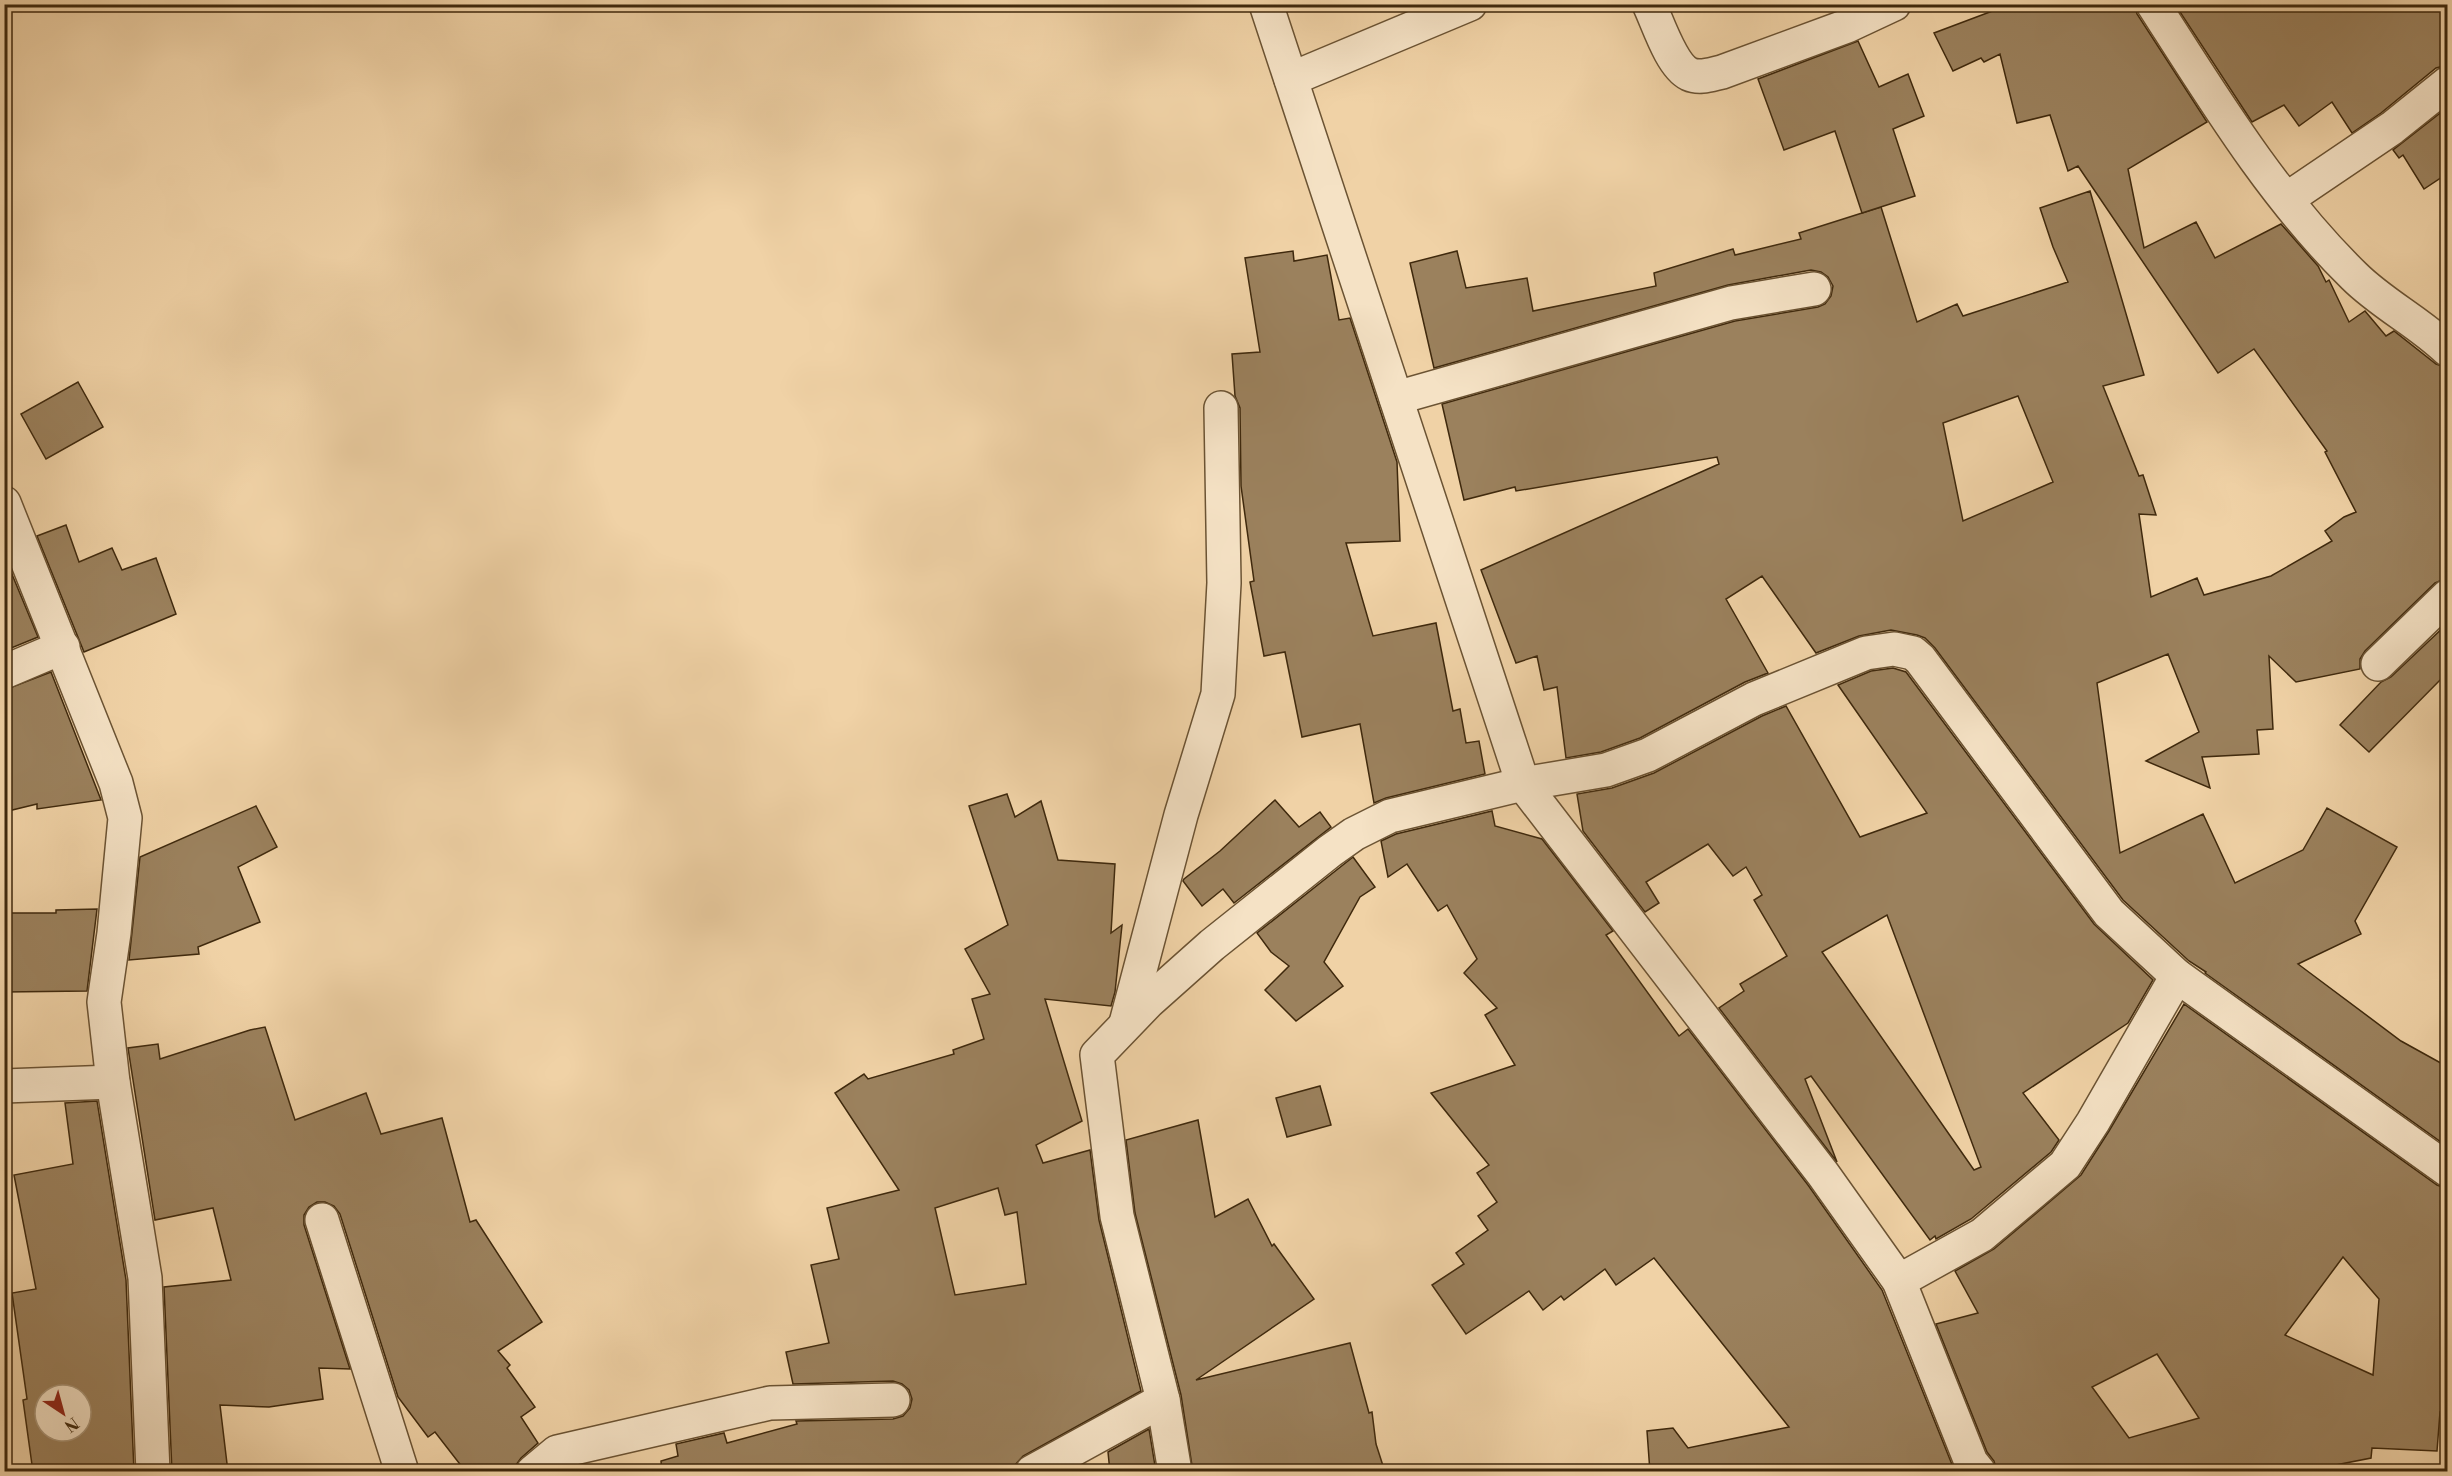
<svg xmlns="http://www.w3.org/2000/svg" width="2452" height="1476" viewBox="0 0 2452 1476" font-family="'Libre Bodoni',serif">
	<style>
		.building { fill: #9b815d; stroke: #3f290d; stroke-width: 1.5; fill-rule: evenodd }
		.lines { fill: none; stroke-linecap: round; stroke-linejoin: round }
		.street-casing { stroke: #6b5333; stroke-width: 36 }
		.street { stroke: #f5e2c5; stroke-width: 33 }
	</style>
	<rect width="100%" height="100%" fill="#f0d2a6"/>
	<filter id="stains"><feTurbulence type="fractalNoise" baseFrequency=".00333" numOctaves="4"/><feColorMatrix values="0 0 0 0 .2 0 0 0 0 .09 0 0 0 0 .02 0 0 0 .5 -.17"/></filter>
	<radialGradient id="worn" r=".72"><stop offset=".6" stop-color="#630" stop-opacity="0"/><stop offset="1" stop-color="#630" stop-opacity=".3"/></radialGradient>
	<!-- building -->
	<g class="building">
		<path d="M2011,4H2134L2137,14L2207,122L2128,169L2144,248L2196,222L2215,258L2281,224L2318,266L2326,282L2329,280L2349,322L2365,311L2386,336L2394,331L2436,364L2448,368V578L2435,583L2365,651L2360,659V669L2296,682L2269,656L2273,729L2257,730L2259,754L2202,757L2210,788L2146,761L2199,732L2168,654L2097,683L2120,853L2203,814L2235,883L2303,850L2327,808L2397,847L2355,921L2361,934L2298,964L2401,1041L2448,1067V1147L2205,973L2206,972L2189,961L2123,900L1935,648L1925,638L1917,635L1891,630L1859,636L1816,653L1762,576L1726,599L1768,673L1745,682L1640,738L1601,752L1566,758L1557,687L1544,690L1537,656L1516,663L1481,570L1719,464L1717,457L1516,491L1515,487L1464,500L1442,404L1735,321L1818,307L1825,304L1831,296L1833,286L1828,277L1821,272L1811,270L1728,285L1434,368L1410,263L1457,251L1466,288L1527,278L1533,311L1656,286L1654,273L1733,249L1735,255L1801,239L1799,233L1881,207L1917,322L1957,304L1963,316L2068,282L2053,247L2040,208L2090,191L2144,375L2103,386L2139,476L2143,475L2156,515L2139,514L2151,597L2197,578L2204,595L2271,576L2332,541L2325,531L2344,517L2356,512L2325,452L2327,451L2254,349L2218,373L2078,166L2068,171L2050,115L2017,123L2000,54L1984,62L1981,58L1953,71L1934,33ZM2018,396L2053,482L1963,521L1943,423Z"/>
		<path d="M2189,4H2448V65L2436,68L2381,113L2352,133L2332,102L2299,126L2284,105L2252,122L2180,12Z"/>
		<path d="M1858,41L1879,87L1908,74L1924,116L1893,129L1915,196L1862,213L1835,131L1784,150L1758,79Z"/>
		<path d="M2448,107V173L2424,189L2403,155L2399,158L2393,150Z"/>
		<path d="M1293,251L1294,261L1327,255L1339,320L1350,318L1397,462L1400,541L1346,543L1373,636L1436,623L1453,711L1460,709L1466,743L1479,741L1485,774L1386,798L1374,803L1360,724L1302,737L1285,652L1264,656L1250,582L1254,581L1241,486L1240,408L1235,396L1232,354L1260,352L1245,258Z"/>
		<path d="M78,382L103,427L46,459L21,414Z"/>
		<path d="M66,525L79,562L112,548L122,570L156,558L176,614L84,652L37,536Z"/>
		<path d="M4,555L38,637L4,651Z"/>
		<path d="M2448,623V672L2369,752L2340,725L2381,682L2391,677Z"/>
		<path d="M1893,668L1906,672L2094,924L2153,980L2128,1023L2023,1093L2059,1140L2051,1152L1971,1219L1936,1239L1935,1236L1930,1240L1811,1076L1805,1079L1837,1162L1719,1008L1744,991L1740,984L1787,956L1754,900L1762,895L1746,867L1733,876L1708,844L1646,882L1659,903L1645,912L1583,831L1577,794L1612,788L1654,773L1762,716L1786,706L1860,837L1927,813L1838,685L1871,671ZM1887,915L1981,1167L1974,1170L1822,952Z"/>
		<path d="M51,672L101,800L37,809V804L4,812V690Z"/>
		<path d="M1007,794L1015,817L1041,801L1058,860L1115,864L1111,933L1122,925L1115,992L1111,1006L1045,999L1082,1121L1036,1145L1043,1163L1090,1150L1099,1220L1141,1391L1023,1456L1015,1465L988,1472H662L661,1461L678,1456L676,1444L724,1433L727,1443L797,1424L796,1421L893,1419L903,1416L910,1408L912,1399L909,1390L902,1384L893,1381L793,1384L786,1352L829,1343L811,1265L839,1259L827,1208L899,1190L835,1093L864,1074L868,1079L954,1054L953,1050L984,1039L972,999L990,994L965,949L1008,925L969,806ZM998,1188L1005,1215L1017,1212L1026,1284L955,1295L935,1208Z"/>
		<path d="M1275,800L1299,827L1320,812L1331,827L1234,903L1223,889L1202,906L1183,881L1184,879L1220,851Z"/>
		<path d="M256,806L277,847L238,867L260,922L198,947L199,954L129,960L140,857Z"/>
		<path d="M1492,811L1495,826L1542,839L1613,931L1606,935L1679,1036L1688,1029L1808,1185L1882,1290L1955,1472H1850L1848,1465L1812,1472H1650L1647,1431L1673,1428L1688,1448L1789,1427L1654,1258L1616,1285L1605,1269L1564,1300L1561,1296L1543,1310L1529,1291L1466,1334L1432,1285L1464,1264L1456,1253L1488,1230L1478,1216L1497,1202L1477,1173L1489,1165L1431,1093L1515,1065L1485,1015L1497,1008L1464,973L1477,959L1447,905L1438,911L1407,864L1388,877L1381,841L1396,834Z"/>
		<path d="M1353,857L1375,887L1360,897L1324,962L1343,986L1296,1021L1265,990L1289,966L1271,952L1257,933Z"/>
		<path d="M97,909L87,991L4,992V913H56V910Z"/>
		<path d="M2184,1004L2437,1185L2448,1189V1413L2440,1412L2437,1451L2372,1448L2371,1458L2300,1472H1997L1994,1461L1987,1452L1936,1324L1978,1313L1955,1271L1994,1249L2081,1175L2109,1131ZM2343,1257L2379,1299L2373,1375L2285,1335ZM2157,1354L2199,1418L2129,1438L2092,1387Z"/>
		<path d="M265,1027L295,1120L366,1093L381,1134L442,1118L470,1222L476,1220L542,1322L498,1351L510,1365L507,1368L535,1407L521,1417L538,1443L521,1458L516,1465L515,1472H466L435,1432L428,1437L398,1397L340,1214L334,1206L325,1202H317L309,1207L304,1215V1225L350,1369L319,1368L323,1399L269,1407L220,1405L228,1472H172L164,1287L231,1280L213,1208L155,1220L128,1048L158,1044L160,1059L250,1030Z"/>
		<path d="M1320,1086L1331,1125L1287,1137L1276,1098Z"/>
		<path d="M97,1101L126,1280L134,1472H33L23,1400L27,1399L12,1293L36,1289L14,1175L73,1164L65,1103ZM45,1395H81V1431H45Z"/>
		<path d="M1198,1120L1215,1217L1248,1199L1272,1246L1274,1244L1314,1299L1196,1380L1350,1343L1369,1413L1372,1412L1376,1444L1385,1472H1193L1181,1395L1135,1213L1126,1140Z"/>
		<path d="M1149,1429L1156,1472H1110L1108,1452Z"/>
	</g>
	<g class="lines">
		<!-- street casing -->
		<g class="street-casing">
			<g id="street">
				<path d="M1266,4L1523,784L1823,1174L1899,1281L1971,1462L1979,1472"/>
				<path d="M1649,4C1658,23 1671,65 1689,74C1700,79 1712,74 1722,72L1847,26L1894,4"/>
				<path d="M2153,4C2214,99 2273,197 2354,276C2382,304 2419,322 2448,350"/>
				<path d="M1291,79L1470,4"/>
				<path d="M2287,199L2392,128L2448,83"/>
				<path d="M1396,398L1731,303L1814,289"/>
				<path d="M4,503L116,783L125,818L114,933L104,1002L113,1082L145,1278L153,1472"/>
				<path d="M2378,664L2448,596"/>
				<path d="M4,672L63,647"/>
				<path d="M1126,1023L1181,815L1218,694L1224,583L1221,408"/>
				<path d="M4,1086L113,1082"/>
				<path d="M322,1220L402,1472"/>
				<path d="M1899,1281L1982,1235L2065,1165L2093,1122L2177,976"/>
				<path d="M533,1472L557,1452L770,1403L893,1400"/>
				<path d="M1032,1472L1163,1400"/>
				<path d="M1175,1472L1163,1400L1117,1216L1097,1055L1148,1002L1212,945L1330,851L1354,834L1390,816L1523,784L1606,770L1648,755L1754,699L1866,653L1894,649L1913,653L1920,659L2109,913L2177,976L2448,1170"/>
			</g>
		</g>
		<!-- street -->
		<use href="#street" class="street"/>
	</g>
	<!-- margin -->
	<rect width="2452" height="1476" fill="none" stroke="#f0d2a6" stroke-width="24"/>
	<rect x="6" y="6" width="2440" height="1464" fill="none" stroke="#3f290d" stroke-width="3"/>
	<rect x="12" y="12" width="2428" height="1452" fill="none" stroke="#3f290d" stroke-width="1.5"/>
	<!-- north arrow -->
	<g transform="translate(63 1413) rotate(144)"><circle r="28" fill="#f5e2c5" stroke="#ac987b" stroke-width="1.5"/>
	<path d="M0-4.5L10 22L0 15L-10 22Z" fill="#8f2418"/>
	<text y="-9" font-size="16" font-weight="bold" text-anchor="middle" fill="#3f290d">N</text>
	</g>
	<rect width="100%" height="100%" filter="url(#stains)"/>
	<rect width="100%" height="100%" fill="url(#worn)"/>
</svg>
